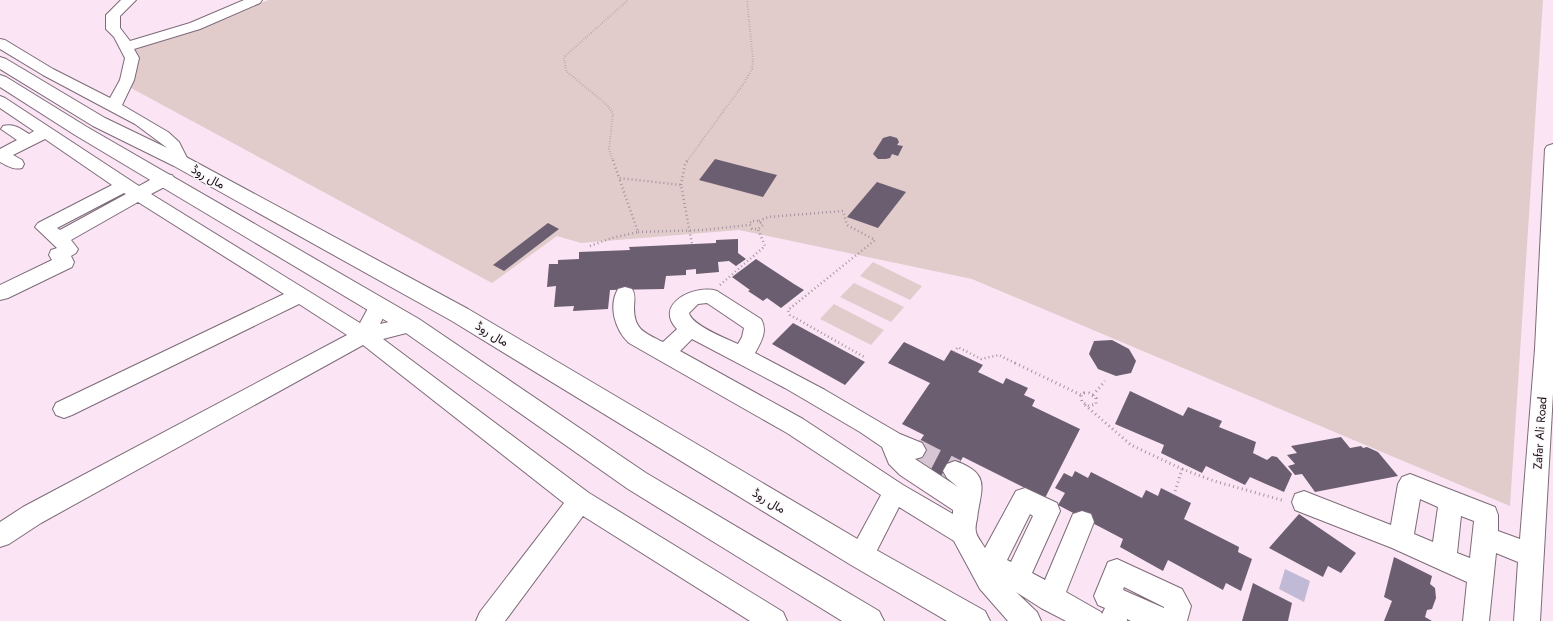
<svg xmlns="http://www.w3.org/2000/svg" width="1553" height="621" viewBox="0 0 1553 621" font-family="Jost,Vazirmatn,sans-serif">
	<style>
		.green { fill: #e1cbcb }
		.water { fill: #c0bad7 }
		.building { fill: #6a5e70 }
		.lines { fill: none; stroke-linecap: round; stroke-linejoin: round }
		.minor-tunnel { stroke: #d8c5d3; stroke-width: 24; stroke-dasharray: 24 12; stroke-linecap: butt }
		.minor-casing { stroke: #7d6a78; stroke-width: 2 }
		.major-casing { stroke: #7d6a78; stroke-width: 2 }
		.path-far2 { stroke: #a594a0; stroke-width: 2; stroke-dasharray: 0.5 2; stroke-linecap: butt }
		.path-far1 { stroke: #a594a0; stroke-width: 2.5; stroke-dasharray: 1 3; stroke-linecap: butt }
		.path { stroke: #a594a0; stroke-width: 3; stroke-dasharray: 1 3.5; stroke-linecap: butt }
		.minor { fill: #fff; fill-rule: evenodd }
		.major { fill: #fff; fill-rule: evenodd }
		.labels { text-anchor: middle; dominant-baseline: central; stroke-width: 3; stroke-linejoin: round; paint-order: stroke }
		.street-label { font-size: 12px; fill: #140d12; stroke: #fdf8fb }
	</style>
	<rect width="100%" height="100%" fill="#fbe5f5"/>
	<!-- green -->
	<g class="green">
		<path d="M269,0H1543L1510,506L972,279L739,230L581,243L557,236L492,283L118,81L135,50Z"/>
		<path d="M873,262L922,286L910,300L860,276Z"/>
		<path d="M854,283L904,307L891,322L840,297Z"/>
		<path d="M834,304L884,330L871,345L820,319Z"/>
	</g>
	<!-- water -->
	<path class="water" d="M1285,569L1310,581L1304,602L1279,589Z"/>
	<!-- building -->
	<g class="building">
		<path d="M890,136L897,138L899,142L897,145L903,146L898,156L892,154L890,158L886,159H878L873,154L883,138Z"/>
		<path d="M715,159L777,175L763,197L699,180Z"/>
		<path d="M877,182L906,192L878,228L847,217Z"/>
		<path d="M548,223L559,229L504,271L493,265Z"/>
		<path d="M738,239V253L746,259L736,266L729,261L718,262L719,272L696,274V269L686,270V275L666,276L664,289L610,290L608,309L573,311L574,306L554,307L556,286L547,287L549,264H558V260L579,259V252L630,250L629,247L716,243V240Z"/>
		<path d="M756,259L794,284L804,290L781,308L767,298L763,301L748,291L750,290L732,277Z"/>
		<path d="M793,323L865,362L845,385L772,344Z"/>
		<path d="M1112,340L1129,349L1136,361L1131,373L1116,376L1098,369L1089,354L1094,341Z"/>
		<path d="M904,342L944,361L951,350L983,365L978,372L1003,384L1006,378L1028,388L1024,395L1035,400L1032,406L1080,429L1045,498L963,457L948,482L907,460L924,435L902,424L930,383L888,363Z"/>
		<path d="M1130,391L1183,416L1188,407L1222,421L1219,427L1256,442L1253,453L1267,460L1272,456L1277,457L1292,474L1284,492L1250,477L1245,485L1206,466L1202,473L1161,453L1164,445L1115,424Z"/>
		<path d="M1341,437L1350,448L1361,446L1363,448L1367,447L1378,452L1398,476L1315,492L1302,474L1295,475L1288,466L1295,464L1287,455L1297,453L1291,446Z"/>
		<path d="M1075,471L1088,478L1091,472L1142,498L1146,490L1158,496L1161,488L1191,503L1184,519L1239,547L1238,552L1252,559L1241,591L1226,583L1223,590L1168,560L1163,571L1120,547L1123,539L1058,505L1065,493L1055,488L1064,473L1072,477Z"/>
		<path d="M1299,514L1356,553L1341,573L1328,566L1323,577L1269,548Z"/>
		<path d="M1394,557L1432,576L1430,584L1435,588L1436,598L1432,609L1427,610L1425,617L1432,621H1384L1392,601L1384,597Z"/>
		<path d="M1253,583L1292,603L1288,621H1242Z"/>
	</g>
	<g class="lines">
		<!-- minor-tunnel -->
		<path class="minor-tunnel" d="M914,450L955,471"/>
		<!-- minor casing -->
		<g class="minor-casing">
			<g id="minor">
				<path d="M121,0H136L120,16V28L130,41L190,23L244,0H262L260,3L200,29L134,49L139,58L134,80L122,105L168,132L179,142L189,162L187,166L181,167L175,166L166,147L135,124L43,75L0,49V39L5,40L53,69L110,98L120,80L125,58L114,37L106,29V15Z"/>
				<path d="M0,96L5,98L139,186C149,181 160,172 172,175L175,179L172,183L151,194L360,323L372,301L379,299L386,301L389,306L380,324L411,317L418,320L421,325L418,330L383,339L589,493L783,612L787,621H750L583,516L505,621H476L480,612L564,503L363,345L41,523L9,544L0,547V522L23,507L347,335L299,304L72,415L64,418L56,415L53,409L56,403L284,294L138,202L71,240L78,249L76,253L71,256L74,262L72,267L8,298L0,300V285L52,260L49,255L51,250L57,248L35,227L38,223L112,185L45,139L13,155L22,160L24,164L22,168C13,170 8,166 0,162V149L17,140L1,129L3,126C14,123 21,129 29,134L34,131L0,108ZM124,193L126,194L60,230L57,228Z"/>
				<path d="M1553,144V393L1540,621H1514L1518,562L1496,553L1489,621H1463L1467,582L1392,548L1295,510L1292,502L1295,494L1304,491L1391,525L1398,484L1402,477L1410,474L1495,507L1498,515V531L1520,539L1535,349L1545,149L1547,146ZM1420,499L1438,507L1433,542L1414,534ZM1461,516L1474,521L1470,558L1457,553Z"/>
				<path d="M625,287L632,289C636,295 634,301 634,308C634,330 645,333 663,342L677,329C653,304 695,284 717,291L761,319C768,331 761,342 755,353L825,390L900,434L922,443L926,450L922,457L915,459L958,487L947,478L943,471L947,464L955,461C993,474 980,490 977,519C976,523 975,528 976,532C977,537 982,543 985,548L1016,491L1025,488L1057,503L1060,511L1032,573L1045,580L1073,514L1082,511L1091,514L1094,522L1066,592L1101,612L1102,614L1105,608L1098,605L1094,596L1108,562L1117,559L1182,589L1191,606L1187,621H1131L1127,619V621H1066L1041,608L1016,592L1037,612L1041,621H1008L980,589L954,541L899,507L870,564L861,568L852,564L848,556L881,495L787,433L629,343C615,330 608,306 618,289ZM707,303L744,328L742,337L738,344C727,339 691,325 689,313L698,304ZM692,339L785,388L860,432L882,447L889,464L900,475L953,510V514L903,485L803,419L680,351ZM1030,514L1033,516L1011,562L1007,560ZM1124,587L1164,607V608L1123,590Z"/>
			</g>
		</g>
		<!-- major casing -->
		<g class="major-casing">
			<g id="major">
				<path d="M0,57L6,59L105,118L188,158L468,309L871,547L985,611L990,621H947L851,565L452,321L174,166L93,126L0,69Z"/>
				<path d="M0,75L6,77L87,127L419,319L646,473L879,611L884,621H842L628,489L403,331L75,135L0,87Z"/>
			</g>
		</g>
		<!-- path-far2 -->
		<g class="path-far2">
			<path d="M613,161L609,149L613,113L607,105L566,71L564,57L628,0"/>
			<path d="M687,161L744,83L752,69L753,60L747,0"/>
		</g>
		<!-- path-far1 -->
		<g class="path-far1">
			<path d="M613,160L619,178"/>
			<path d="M681,185L685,164L688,160"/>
			<path d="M753,221H759L763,225L758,229H752L749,223Z"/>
			<path d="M759,221L768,217L843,211L847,225L875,240L788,310L790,315L866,358"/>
			<path d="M638,232L703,230L749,225"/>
			<path d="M590,246L612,238L638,232L619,178L681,185L692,244"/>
			<path d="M720,285L765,246L758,229"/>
			<path d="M954,352L958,347L981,359L999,355L1017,364"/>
		</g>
		<!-- path -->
		<g class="path">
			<path d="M1015,363L1081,395"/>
			<path d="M1084,393H1089L1096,398V404L1089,406L1082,402L1081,395Z"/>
			<path d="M1093,395L1105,381"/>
			<path d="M1085,405L1131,445L1182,469L1174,495"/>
			<path d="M1182,469L1214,481L1285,501"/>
		</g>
		<!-- minor -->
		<use href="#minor" class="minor"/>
		<!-- major -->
		<use href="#major" class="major"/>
	</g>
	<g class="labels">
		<!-- street labels -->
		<g class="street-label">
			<text transform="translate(208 177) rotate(29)">مال روڈ</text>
			<text transform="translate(492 334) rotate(31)">مال روڈ</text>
			<text transform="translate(1540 433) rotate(-86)">Zafar Ali Road</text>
			<text transform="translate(769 501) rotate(31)">مال روڈ</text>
		</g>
	</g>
</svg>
